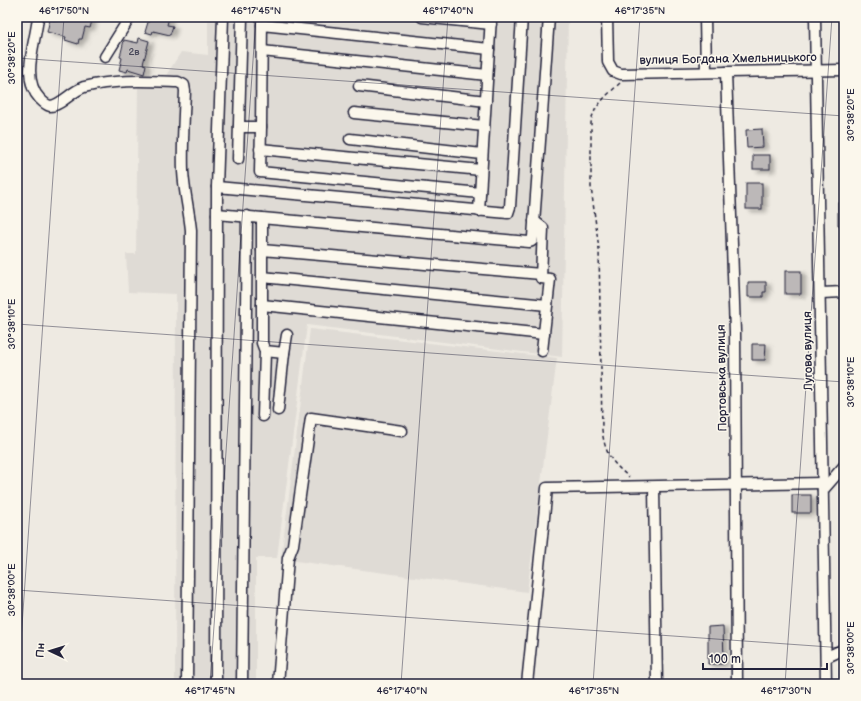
<svg xmlns="http://www.w3.org/2000/svg" width="861" height="701" viewBox="0 0 861 701" font-family="'Balsamiq Sans',sans-serif">
	<style>
		.built { fill: #dfdbd5 }
		.building { fill: #bcb8b8; stroke: #22223b; filter: url(#shadow) }
		.lines { fill: none; stroke-linecap: round; stroke-linejoin: round }
		.minor-casing { stroke: #22223b; stroke-width: 13 }
		.path { stroke: #22223b; stroke-width: 1.5; stroke-dasharray: 4 3; stroke-linecap: butt }
		.minor { stroke: #fbf7ec; stroke-width: 10 }
		.ticks { fill: none; stroke: #22223b; stroke-width: 1; stroke-opacity: 0.45 }
		.labels { text-anchor: middle; dominant-baseline: central; stroke-width: 3; stroke-linejoin: round; paint-order: stroke }
		.number-label { font-size: 10px; fill: #48485a }
		.street-label { font-size: 12px; fill: #22223b; stroke: #fbf7ec }
		.neatline { fill: none; stroke: #22223b; stroke-width: 1.5 }
		.ticks-label { font-size: 10px; text-anchor: middle; fill: #22223b }
	</style>
	<defs>
		<filter id="shadow"><feDropShadow dx="4.5" dy="2.5" stdDeviation="2" flood-color="#0004"/></filter>
	</defs>
	<rect width="100%" height="100%" fill="#eeeae2"/>
	<filter id="ink" filterUnits="userSpaceOnUse"><feTurbulence type="fractalNoise" baseFrequency=".025" numOctaves="2"/><feDisplacementMap in="SourceGraphic" scale="8" xChannelSelector="R" yChannelSelector="G"/><feConvolveMatrix kernelMatrix="1 2 1 2 8 2 1 2 1" color-interpolation-filters="sRGB"/></filter>
	<g filter="url(#ink)">
		<!-- built -->
		<g class="built">
			<path d="M208,17H568L562,357L307,325L277,558H256V684H175L176,294L128,292L126,254H136L138,83L160,85L181,52L208,55Z"/>
			<path d="M310,329L557,358L527,592L281,559Z"/>
		</g>
		<!-- building -->
		<g class="building">
			<path d="M58,17H93L90,28L85,27L82,39H79L78,44L65,40L66,37L47,32L50,19L57,21Z"/>
			<path d="M147,17H169L167,25L173,26L170,35L153,31L152,34L145,32L149,19L146,18Z"/>
			<path d="M139,38L149,41L143,64L146,65L144,74L128,69L127,72L119,70L122,58L120,57L124,40L138,43Z"/>
			<path d="M762,129L763,147L747,148L746,130Z"/>
			<rect x="753" y="155" width="17" height="14"/>
			<rect x="746" y="183" width="16" height="26"/>
			<rect x="838" y="203" width="6" height="22"/>
			<rect x="785" y="271" width="16" height="23"/>
			<path d="M748,282H766V292H763V297H748Z"/>
			<path d="M752,344H766L765,360H752Z"/>
			<rect x="792" y="495" width="19" height="18"/>
			<path d="M723,626L724,664H708V627Z"/>
		</g>
		<g class="lines">
			<!-- minor casing -->
			<g class="minor-casing">
				<g id="minor">
					<path d="M38,17C36,42 20,78 40,99C43,102 46,105 50,106C60,106 72,91 84,87C115,79 147,81 178,82L184,85L185,91C184,118 182,145 183,171C184,191 189,210 191,230L187,684"/>
					<path d="M422,17L491,24"/>
					<path d="M607,17L608,62L613,71L621,74L844,70"/>
					<path d="M705,17L706,72"/>
					<path d="M815,17L826,684"/>
					<path d="M262,25L489,49"/>
					<path d="M262,51L487,75"/>
					<path d="M105,57L130,17"/>
					<path d="M726,72L735,332L737,684"/>
					<path d="M359,86L486,101"/>
					<path d="M354,113L484,126"/>
					<path d="M239,127H261L260,172L480,193"/>
					<path d="M261,127L262,17"/>
					<path d="M350,139L482,154"/>
					<path d="M260,149L481,170"/>
					<path d="M238,159L242,17"/>
					<path d="M217,187L508,213L510,207L522,17"/>
					<path d="M479,211L491,17"/>
					<path d="M217,214L529,242L532,241L533,237L549,17"/>
					<path d="M262,218V343L265,351L284,353L287,335"/>
					<path d="M534,221L543,228L541,278L550,279L542,351"/>
					<path d="M262,250L541,274"/>
					<path d="M262,277L547,305"/>
					<path d="M821,293L844,292"/>
					<path d="M262,305L544,334"/>
					<path d="M278,410L284,353"/>
					<path d="M263,416L265,351"/>
					<path d="M654,487L657,684"/>
					<path d="M823,490L844,466"/>
					<path d="M827,657L844,649"/>
					<path d="M216,684L217,187L223,17"/>
					<path d="M242,684L247,216"/>
					<path d="M278,684L288,558L293,545L311,418L402,431"/>
					<path d="M527,684L547,488L823,483"/>
				</g>
			</g>
			<!-- path -->
			<path class="path" d="M620,83L605,97L596,108L592,117L591,123V187L599,249L602,430C605,453 611,462 629,477"/>
			<!-- minor -->
			<use href="#minor" class="minor"/>
		</g>
	</g>
	<!-- ticks -->
	<path class="ticks" d="M17,58L844,116M17,324L844,382M17,590L844,648M18,684L64,17M210,684L256,17M401,684L448,17M593,684L640,17M785,684L832,17"/>
	<g class="labels">
		<!-- number labels -->
		<g class="number-label">
			<text x="134" y="52">2в</text>
		</g>
		<!-- street labels -->
		<g class="street-label">
			<text transform="translate(728 59) rotate(-1)">вулиця Богдана Хмельницького</text>
			<text transform="translate(808 351) rotate(-91)">Лугова вулиця</text>
			<text transform="translate(722 378) rotate(-91)">Портовська вулиця</text>
		</g>
	</g>
	<!-- margin -->
	<rect width="861" height="701" fill="none" stroke="#fbf7ec" stroke-width="44"/>
	<!-- north arrow -->
	<g transform="translate(50 651) rotate(274)" stroke="#fbf7ec" stroke-width="3" paint-order="stroke">
	<path d="M0-3L7 15L0 10L-7 15Z" fill="#22223b"/>
	<text y="-6" font-size="11" font-weight="bold" text-anchor="middle" fill="#22223b">Пн</text>
	</g>
	<!-- scale -->
	<path d="M703 663v6h124v-6" fill="none" stroke="#22223b" stroke-width="2"/>
	<text x="709" y="663" font-size="12" fill="#22223b" stroke="#fbf7ec" stroke-width="3" paint-order="stroke">100 m</text>
	<rect x="22" y="22" width="817" height="657" class="neatline"/>
	<g class="ticks-label">
		<text x="64" y="14">46°17'50"N</text>
		<text x="256" y="14">46°17'45"N</text>
		<text x="448" y="14">46°17'40"N</text>
		<text x="640" y="14">46°17'35"N</text>
		<text transform="translate(11 58) rotate(-90)" y="4">30°38'20"E</text>
		<text transform="translate(850 115) rotate(-90)" y="4">30°38'20"E</text>
		<text transform="translate(11 324) rotate(-90)" y="4">30°38'10"E</text>
		<text transform="translate(850 382) rotate(-90)" y="4">30°38'10"E</text>
		<text transform="translate(11 590) rotate(-90)" y="4">30°38'00"E</text>
		<text transform="translate(850 648) rotate(-90)" y="4">30°38'00"E</text>
		<text x="210" y="694">46°17'45"N</text>
		<text x="402" y="694">46°17'40"N</text>
		<text x="594" y="694">46°17'35"N</text>
		<text x="786" y="694">46°17'30"N</text>
	</g>
</svg>
